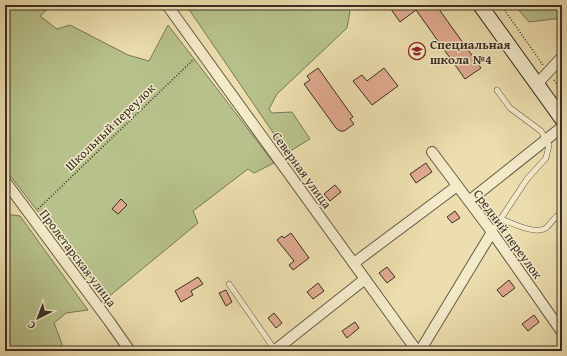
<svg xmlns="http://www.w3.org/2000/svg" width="567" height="356" viewBox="0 0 567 356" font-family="'Gentium Book Plus',serif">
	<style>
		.green { fill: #b7c18b; stroke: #797858 }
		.building { fill: #e0aa90; stroke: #3b2f25 }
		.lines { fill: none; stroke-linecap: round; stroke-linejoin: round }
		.lane-casing { stroke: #675b47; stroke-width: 6 }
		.street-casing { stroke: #675b47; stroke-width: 12 }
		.secondary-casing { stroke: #3b2f25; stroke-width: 16 }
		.path { stroke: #3b2f25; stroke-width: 1.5; stroke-dasharray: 1 2; stroke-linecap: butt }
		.lane { stroke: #f3eaca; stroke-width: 5 }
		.street { stroke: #f3eaca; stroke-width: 10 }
		.secondary { stroke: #f3eaca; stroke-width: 14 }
		.labels { text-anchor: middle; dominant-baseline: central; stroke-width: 3; stroke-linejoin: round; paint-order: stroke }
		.poi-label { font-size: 13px; font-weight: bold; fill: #3b2f25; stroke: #f3eaca; text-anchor: start }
		.street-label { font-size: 13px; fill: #3b2f25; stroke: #f3eaca }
	</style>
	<rect width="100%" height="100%" fill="#ecdeae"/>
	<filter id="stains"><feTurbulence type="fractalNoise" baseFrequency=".005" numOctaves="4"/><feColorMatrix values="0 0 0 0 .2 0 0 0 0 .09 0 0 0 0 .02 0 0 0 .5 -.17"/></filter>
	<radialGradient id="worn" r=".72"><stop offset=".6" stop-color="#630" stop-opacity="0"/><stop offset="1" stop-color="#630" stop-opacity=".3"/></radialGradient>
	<!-- green -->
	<g class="green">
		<path d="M5,5H52L40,16L57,29L70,25L128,55L149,61L168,25L274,163L254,173L248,169L193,211L198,223L107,298L42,217L5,169Z"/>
		<path d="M186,5H346L350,11L347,28L277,94L269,109L272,113L292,112L310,139L287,153Z"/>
		<path d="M516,5H562V18L529,22L516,7Z"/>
		<path d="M5,214L20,216L88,310L66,313L54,323L62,344V351H5Z"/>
	</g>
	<!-- building -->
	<g class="building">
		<path d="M388,5H436L481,68L465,79L416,10L400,22Z"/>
		<path d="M318,68L353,117L350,119L354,124L344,131H340L336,128L304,84L310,80L307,76Z"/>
		<path d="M384,68L398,86L372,105L353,81L362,75L367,81Z"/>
		<path d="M426,163L432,172L416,183L410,174Z"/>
		<path d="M335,185L341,192L330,201L324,194Z"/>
		<path d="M121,199L127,205L118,214L112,209Z"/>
		<path d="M455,211L460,218L452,223L447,217Z"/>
		<path d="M291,233L309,258L293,270L289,265L294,261L277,240L282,236L284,238Z"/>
		<path d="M387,267L395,277L387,283L379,273Z"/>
		<path d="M198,277L203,284L191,291L193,295L181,302L175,291Z"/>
		<path d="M509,280L515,288L503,297L497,290Z"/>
		<path d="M318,283L324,291L313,299L307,292Z"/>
		<path d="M226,290L232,302L226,306L219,293Z"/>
		<path d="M274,313L282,323L276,328L268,318Z"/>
		<path d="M534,315L539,322L528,331L522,324Z"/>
		<path d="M355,322L359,328L347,338L342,331Z"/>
	</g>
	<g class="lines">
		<!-- lane casing -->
		<g class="lane-casing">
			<g id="lane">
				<path d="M501,219C512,223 535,235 546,228C552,223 553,217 562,213"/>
				<path d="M492,232L527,179L546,158L549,145L541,131L510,108L497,90"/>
				<path d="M229,284L275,350"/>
			</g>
		</g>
		<!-- street casing -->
		<g class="street-casing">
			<g id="street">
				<path d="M167,5L417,351"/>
				<path d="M537,84L562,57"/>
				<path d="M432,152L492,232L562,332"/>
				<path d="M5,181L109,321L130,351"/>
				<path d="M469,201L562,127"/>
				<path d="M354,263L457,186"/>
				<path d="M274,351L365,279"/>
				<path d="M420,351L492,232"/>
			</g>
		</g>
		<!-- secondary casing -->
		<g class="secondary-casing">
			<path id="secondary" d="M480,5L562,119"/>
		</g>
		<!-- path -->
		<g class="path">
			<path d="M501,5L543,65"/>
			<path d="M554,80L562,92"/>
			<path d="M38,209L194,59"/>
		</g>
		<!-- lane -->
		<use href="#lane" class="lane"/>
		<!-- street -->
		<use href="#street" class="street"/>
		<!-- secondary -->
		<use href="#secondary" class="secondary"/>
	</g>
	<!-- icons -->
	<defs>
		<g id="school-ring" transform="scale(0.9)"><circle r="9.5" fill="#f3eaca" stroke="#8f2418" stroke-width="1.5"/><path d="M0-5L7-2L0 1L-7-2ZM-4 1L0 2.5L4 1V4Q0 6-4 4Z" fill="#8f2418"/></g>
	</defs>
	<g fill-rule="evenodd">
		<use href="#school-ring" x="417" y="51"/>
	</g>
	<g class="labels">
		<!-- poi labels -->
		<g class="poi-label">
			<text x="430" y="44">Специальная<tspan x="430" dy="15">школа №4</tspan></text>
		</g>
		<!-- street labels -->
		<g class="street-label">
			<text transform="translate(110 127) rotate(-44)">Школьный переулок</text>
			<text transform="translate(302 170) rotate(54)">Северная улица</text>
			<text transform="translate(508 234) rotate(54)">Средний переулок</text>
			<text transform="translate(78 258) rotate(53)">Пролетарская улица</text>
		</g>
	</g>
	<!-- margin -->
	<rect width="567" height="356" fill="none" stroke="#ecdeae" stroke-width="20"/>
	<rect x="6" y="6" width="555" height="344" fill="none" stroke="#3b2f25" stroke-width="2"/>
	<rect x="10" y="10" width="547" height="336" fill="none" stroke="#3b2f25"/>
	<!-- north arrow -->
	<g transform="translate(38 318) rotate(222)" stroke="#f3eaca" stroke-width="3" paint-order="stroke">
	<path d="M0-3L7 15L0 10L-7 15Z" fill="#3b2f25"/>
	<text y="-6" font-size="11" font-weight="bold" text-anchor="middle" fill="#3b2f25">С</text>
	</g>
	<rect width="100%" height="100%" filter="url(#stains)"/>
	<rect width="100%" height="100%" fill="url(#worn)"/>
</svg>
